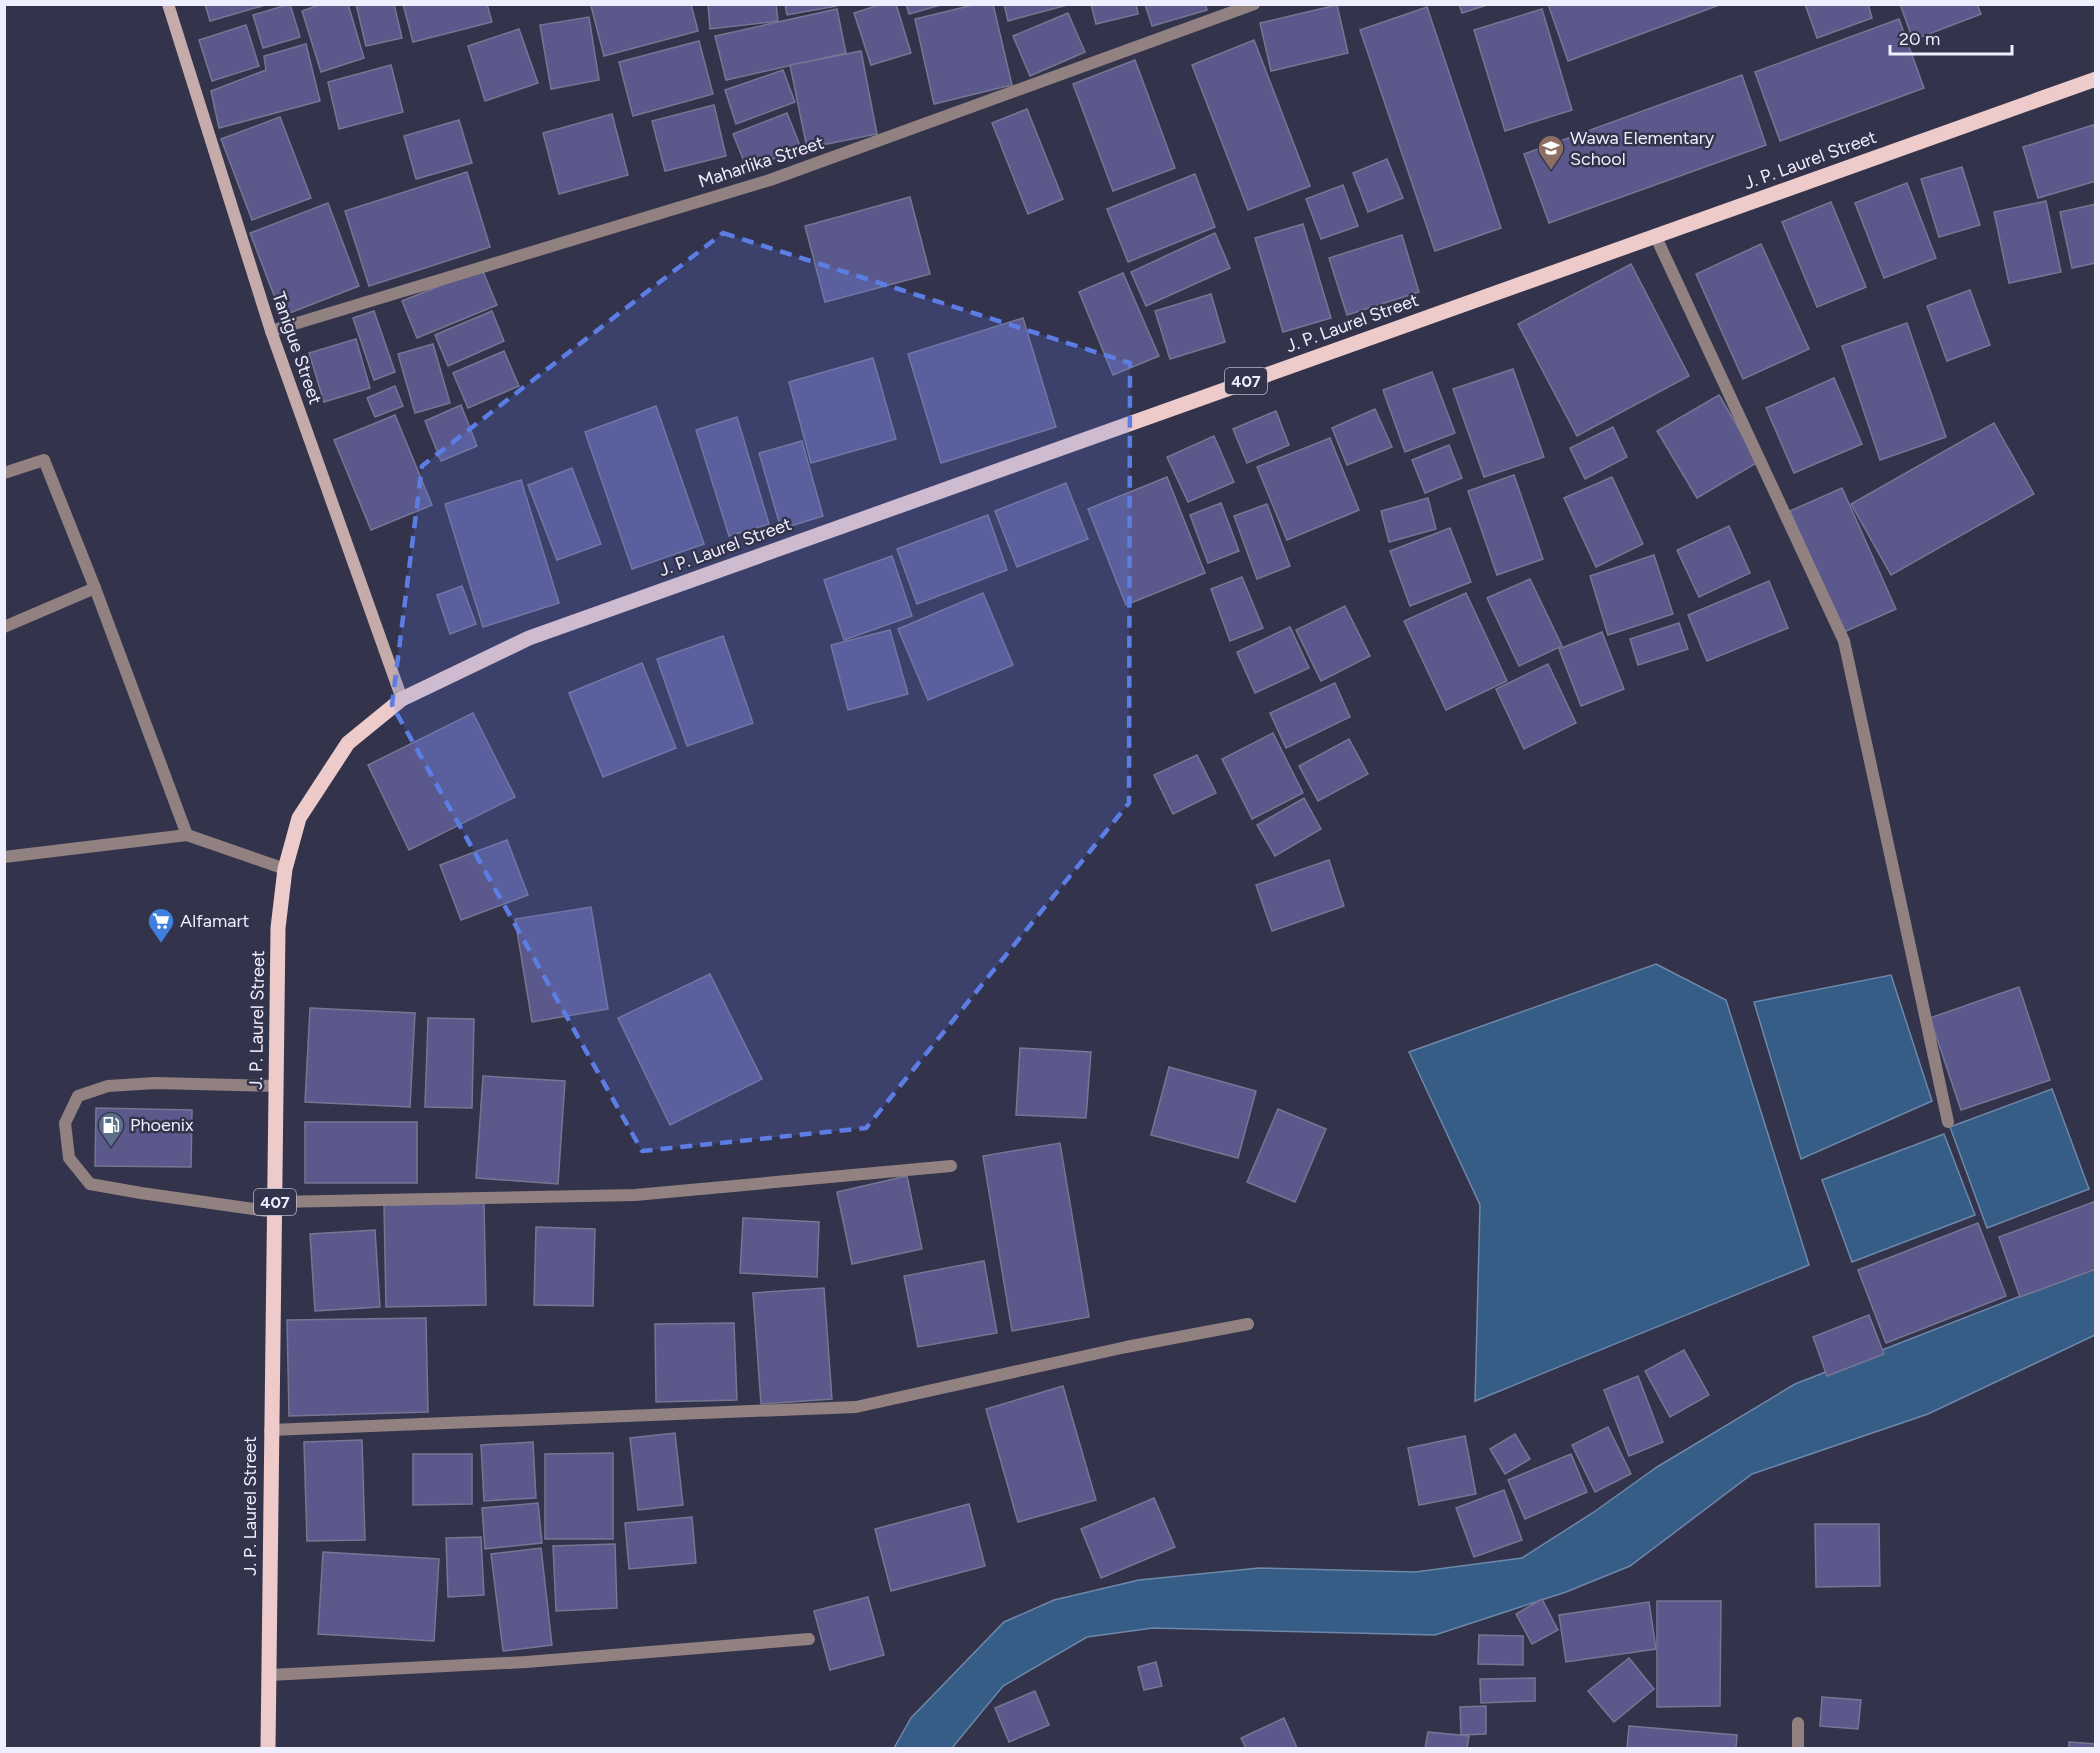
<svg xmlns="http://www.w3.org/2000/svg" width="2100" height="1753" viewBox="0 0 2100 1753" font-family="Figtree,sans-serif">
	<style>
		.water { fill: #365d85; stroke: #6d88aa; stroke-width: 1.5 }
		.building { fill: #5b598b; stroke: #767694; stroke-width: 1.5 }
		.lines { fill: none; stroke-linecap: round; stroke-linejoin: round }
		.lane { stroke: #918180; stroke-width: 12 }
		.street { stroke: #918180; stroke-width: 12 }
		.secondary { stroke: #c5abaa; stroke-width: 12 }
		.primary { stroke: #edcbca; stroke-width: 15 }
		.marked { fill: #5c7ee4; fill-opacity: 0.2; stroke: #5c7ee4; stroke-width: 4.5; stroke-dasharray: 12 8; stroke-linejoin: round }
		.labels { text-anchor: middle; dominant-baseline: central; stroke-width: 5; stroke-linejoin: round; paint-order: stroke }
		.shield { fill: #34334c; stroke: #b6b6c9; stroke-width: 1.5 }
		.shield-label { font-size: 16px; font-weight: bold; fill: #eef }
		.poi-label { font-size: 18px; fill: #eef; stroke: #34334c; text-anchor: start }
		.street-label { font-size: 18px; fill: #eef; stroke: #34334c }
	</style>
	<rect width="100%" height="100%" fill="#34334c"/>
	<!-- water -->
	<g class="water">
		<path d="M1656,964L1726,1000L1809,1265L1475,1401L1480,1205L1409,1052Z"/>
		<path d="M1891,975L1932,1101L1801,1159L1754,1002Z"/>
		<path d="M2052,1089L2089,1189L1987,1228L1950,1127Z"/>
		<path d="M1944,1134L1975,1215L1852,1262L1822,1180Z"/>
		<path d="M2095,1267V1335L1928,1414L1752,1474L1630,1566L1566,1592L1435,1635L1153,1628L1087,1637L1003,1686L952,1748H894L911,1718L1004,1622L1054,1600L1139,1580L1259,1568L1415,1572L1522,1558L1594,1512L1657,1467L1795,1384Z"/>
	</g>
	<!-- building -->
	<g class="building">
		<path d="M205,4H269L210,21Z"/>
		<path d="M290,4L300,37L263,48L253,15Z"/>
		<path d="M322,4H348L364,58L321,72L302,11Z"/>
		<path d="M356,4H394L402,38L366,46Z"/>
		<path d="M403,4H487L492,22L413,42Z"/>
		<path d="M596,4H691L698,31L604,56L591,6Z"/>
		<path d="M708,4H776L778,21L710,29Z"/>
		<path d="M785,4H836L837,6L787,15Z"/>
		<path d="M882,4H896L911,53L871,65L854,13Z"/>
		<path d="M906,4H944L909,14Z"/>
		<path d="M977,4H993L1012,85L934,104L915,19Z"/>
		<path d="M1004,4H1071L1008,21Z"/>
		<path d="M1091,4H1136L1138,14L1096,24Z"/>
		<path d="M1145,4H1205L1207,10L1152,26Z"/>
		<path d="M1459,4H1490L1462,13Z"/>
		<path d="M1548,4H1722L1568,61Z"/>
		<path d="M1805,4H1868L1872,18L1817,38Z"/>
		<path d="M1900,4H1977L1981,14L1913,40Z"/>
		<path d="M1337,5L1348,53L1271,71L1260,23Z"/>
		<path d="M1427,7L1501,228L1435,251L1360,30Z"/>
		<path d="M837,9L846,53L726,80L715,36Z"/>
		<path d="M1542,9L1572,110L1505,131L1474,30Z"/>
		<path d="M1068,13L1085,52L1030,76L1013,36Z"/>
		<path d="M589,17L599,80L551,89L540,25Z"/>
		<path d="M1899,19L1924,88L1780,141L1755,72Z"/>
		<path d="M246,25L259,66L212,81L199,40Z"/>
		<path d="M519,29L538,83L485,101L468,46Z"/>
		<path d="M1254,40L1310,186L1248,210L1192,65Z"/>
		<path d="M699,41L713,94L633,116L619,62Z"/>
		<path d="M306,44L320,101L219,128L211,91L266,70L264,56Z"/>
		<path d="M861,51L877,134L807,148L790,65Z"/>
		<path d="M1135,60L1175,168L1113,191L1073,84Z"/>
		<path d="M391,65L403,112L339,129L328,82Z"/>
		<path d="M783,70L795,102L736,124L725,90Z"/>
		<path d="M1742,75L1766,145L1549,223L1524,154Z"/>
		<path d="M714,105L726,156L665,171L652,121Z"/>
		<path d="M1027,109L1063,199L1028,214L992,123Z"/>
		<path d="M787,113L801,148L747,169L733,134Z"/>
		<path d="M612,114L628,175L559,194L543,133Z"/>
		<path d="M280,117L311,198L252,220L221,139Z"/>
		<path d="M459,120L472,163L416,179L404,136Z"/>
		<path d="M2093,125L2096,133V181L2038,198L2023,147Z"/>
		<path d="M1387,159L1403,198L1368,212L1353,173Z"/>
		<path d="M1962,167L1980,225L1939,237L1921,179Z"/>
		<path d="M467,172L490,247L369,286L345,211Z"/>
		<path d="M1195,174L1215,227L1128,262L1107,209Z"/>
		<path d="M1907,183L1936,258L1884,278L1855,203Z"/>
		<path d="M1343,185L1358,226L1321,239L1306,199Z"/>
		<path d="M910,197L930,274L825,302L805,226Z"/>
		<path d="M2046,201L2061,272L2009,283L1994,212Z"/>
		<path d="M1831,202L1866,287L1817,307L1782,222Z"/>
		<path d="M328,203L359,286L282,316L250,233Z"/>
		<path d="M2096,204V263L2072,268L2060,212Z"/>
		<path d="M1303,224L1331,318L1283,332L1255,238Z"/>
		<path d="M1215,233L1230,268L1146,306L1131,272Z"/>
		<path d="M1402,235L1419,292L1347,315L1329,258Z"/>
		<path d="M1761,244L1809,349L1743,379L1696,274Z"/>
		<path d="M1631,264L1689,376L1577,436L1518,324Z"/>
		<path d="M482,269L497,305L417,338L402,301Z"/>
		<path d="M1123,273L1159,356L1113,375L1079,292Z"/>
		<path d="M1970,290L1990,345L1947,361L1927,306Z"/>
		<path d="M1211,294L1225,342L1170,359L1155,311Z"/>
		<path d="M374,311L395,372L374,380L353,318Z"/>
		<path d="M492,311L504,341L448,366L435,335Z"/>
		<path d="M1023,318L1056,427L941,463L908,354Z"/>
		<path d="M1907,323L1946,437L1880,460L1842,346Z"/>
		<path d="M356,339L370,388L324,402L309,353Z"/>
		<path d="M433,344L450,403L415,413L398,354Z"/>
		<path d="M504,351L519,386L468,408L453,373Z"/>
		<path d="M873,358L896,439L811,463L789,382Z"/>
		<path d="M1513,369L1544,457L1484,477L1453,389Z"/>
		<path d="M1432,372L1455,433L1405,452L1383,390Z"/>
		<path d="M1834,378L1862,444L1794,473L1766,408Z"/>
		<path d="M395,386L403,406L375,417L367,398Z"/>
		<path d="M1719,395L1758,462L1697,498L1657,431Z"/>
		<path d="M461,405L477,446L441,461L425,421Z"/>
		<path d="M656,406L704,544L632,569L585,432Z"/>
		<path d="M1375,409L1392,447L1347,465L1332,428Z"/>
		<path d="M1276,411L1289,445L1247,463L1233,429Z"/>
		<path d="M395,415L432,505L371,530L334,440Z"/>
		<path d="M737,417L769,524L729,536L696,430Z"/>
		<path d="M1994,423L2034,494L1891,575L1851,504Z"/>
		<path d="M1613,427L1627,457L1585,479L1570,448Z"/>
		<path d="M1214,436L1234,482L1188,502L1167,457Z"/>
		<path d="M1330,438L1359,510L1287,540L1257,467Z"/>
		<path d="M802,441L823,516L781,529L759,453Z"/>
		<path d="M1449,445L1462,478L1425,493L1412,460Z"/>
		<path d="M572,468L601,544L557,560L528,485Z"/>
		<path d="M1514,475L1543,559L1497,575L1468,491Z"/>
		<path d="M1167,477L1205,573L1126,605L1088,509Z"/>
		<path d="M1612,477L1643,544L1596,567L1564,498Z"/>
		<path d="M521,480L559,603L483,627L445,504Z"/>
		<path d="M1066,483L1088,539L1017,567L995,511Z"/>
		<path d="M1842,488L1896,609L1844,632L1790,511Z"/>
		<path d="M1428,498L1436,529L1389,542L1381,511Z"/>
		<path d="M1221,503L1239,551L1208,563L1190,515Z"/>
		<path d="M1267,504L1290,566L1257,579L1234,516Z"/>
		<path d="M988,515L1007,570L917,604L897,549Z"/>
		<path d="M1729,526L1750,573L1699,597L1677,550Z"/>
		<path d="M1450,528L1471,582L1410,606L1390,551Z"/>
		<path d="M1654,555L1673,614L1608,635L1590,576Z"/>
		<path d="M892,556L912,616L844,640L824,580Z"/>
		<path d="M1242,577L1263,628L1230,641L1211,589Z"/>
		<path d="M1530,579L1562,646L1519,666L1487,598Z"/>
		<path d="M1769,581L1788,628L1707,661L1688,615Z"/>
		<path d="M462,586L476,624L450,634L437,595Z"/>
		<path d="M983,593L1013,665L928,700L898,629Z"/>
		<path d="M1466,593L1507,681L1446,710L1404,621Z"/>
		<path d="M1345,606L1370,656L1321,681L1296,630Z"/>
		<path d="M1679,623L1688,649L1638,665L1630,639Z"/>
		<path d="M1290,627L1309,668L1255,693L1237,652Z"/>
		<path d="M890,630L908,694L848,710L831,645Z"/>
		<path d="M1602,632L1624,689L1581,706L1559,649Z"/>
		<path d="M723,636L753,723L687,746L657,659Z"/>
		<path d="M642,663L676,748L603,777L569,693Z"/>
		<path d="M1548,664L1576,723L1524,749L1496,689Z"/>
		<path d="M1335,683L1350,717L1286,748L1270,713Z"/>
		<path d="M473,713L515,797L409,850L368,765Z"/>
		<path d="M1273,733L1303,793L1252,819L1222,759Z"/>
		<path d="M1349,739L1368,774L1318,801L1299,766Z"/>
		<path d="M1197,755L1216,793L1173,814L1154,775Z"/>
		<path d="M1304,798L1321,829L1275,856L1257,825Z"/>
		<path d="M507,840L528,895L461,920L440,865Z"/>
		<path d="M1329,860L1344,906L1272,931L1256,885Z"/>
		<path d="M591,907L608,1009L532,1022L515,919Z"/>
		<path d="M710,974L762,1079L670,1125L618,1018Z"/>
		<path d="M2019,987L2050,1080L1961,1110L1930,1018Z"/>
		<path d="M310,1008L415,1013L410,1107L305,1102Z"/>
		<path d="M428,1018L474,1019L472,1108L425,1107Z"/>
		<path d="M1020,1048L1091,1052L1086,1118L1016,1115Z"/>
		<path d="M1169,1067L1256,1091L1238,1158L1151,1135Z"/>
		<path d="M483,1076L565,1081L558,1184L476,1178Z"/>
		<path d="M96,1108L192,1110L191,1167L95,1166Z"/>
		<path d="M1278,1109L1326,1129L1295,1202L1247,1182Z"/>
		<rect x="305" y="1122" width="112" height="61"/>
		<path d="M1060,1143L1089,1317L1012,1331L983,1156Z"/>
		<path d="M907,1176L922,1249L852,1264L837,1192Z"/>
		<path d="M2096,1201V1269L2020,1297L1999,1237Z"/>
		<path d="M484,1203L486,1305L386,1307L384,1205Z"/>
		<path d="M743,1218L819,1222L817,1277L740,1273Z"/>
		<path d="M1978,1223L2006,1296L1886,1343L1858,1270Z"/>
		<path d="M536,1227L595,1229L593,1306L534,1305Z"/>
		<path d="M375,1230L380,1307L315,1311L310,1234Z"/>
		<path d="M984,1261L997,1333L918,1347L904,1276Z"/>
		<path d="M824,1288L832,1399L761,1404L753,1293Z"/>
		<path d="M1869,1315L1884,1354L1827,1376L1813,1337Z"/>
		<path d="M426,1318L428,1412L289,1416L287,1320Z"/>
		<path d="M734,1323L737,1400L656,1402L655,1324Z"/>
		<path d="M1684,1350L1709,1395L1670,1417L1645,1371Z"/>
		<path d="M1638,1376L1663,1442L1629,1456L1604,1390Z"/>
		<path d="M1063,1386L1096,1500L1018,1522L986,1409Z"/>
		<path d="M1608,1427L1631,1474L1595,1492L1572,1445Z"/>
		<path d="M675,1433L683,1505L638,1510L630,1438Z"/>
		<path d="M1515,1434L1530,1459L1505,1474L1490,1449Z"/>
		<path d="M1465,1436L1476,1494L1419,1505L1408,1448Z"/>
		<path d="M362,1440L365,1540L307,1541L304,1442Z"/>
		<path d="M533,1442L536,1498L484,1501L481,1445Z"/>
		<path d="M613,1453V1539H545V1454Z"/>
		<path d="M413,1454H472V1504L413,1505Z"/>
		<path d="M1571,1454L1587,1492L1525,1519L1508,1480Z"/>
		<path d="M1504,1490L1522,1540L1474,1557L1456,1508Z"/>
		<path d="M1154,1498L1175,1547L1101,1578L1081,1529Z"/>
		<path d="M538,1503L542,1543L485,1549L482,1508Z"/>
		<path d="M969,1504L985,1566L891,1591L875,1529Z"/>
		<path d="M692,1517L696,1563L629,1569L625,1523Z"/>
		<path d="M1815,1524H1879L1880,1586L1816,1587Z"/>
		<path d="M481,1537L484,1595L448,1597L446,1538Z"/>
		<path d="M615,1544L617,1608L556,1611L553,1546Z"/>
		<path d="M541,1548L552,1645L503,1651L491,1554Z"/>
		<path d="M323,1552L439,1559L434,1641L318,1634Z"/>
		<path d="M868,1597L884,1655L830,1670L814,1611Z"/>
		<path d="M1542,1599L1558,1630L1532,1644L1516,1614Z"/>
		<path d="M1657,1601H1721L1720,1706L1657,1707Z"/>
		<path d="M1649,1602L1656,1649L1566,1662L1559,1615Z"/>
		<path d="M1479,1635L1523,1636V1665L1478,1664Z"/>
		<path d="M1629,1658L1654,1689L1614,1722L1588,1691Z"/>
		<path d="M1156,1662L1162,1686L1144,1690L1138,1667Z"/>
		<path d="M1535,1678V1701L1481,1703L1480,1679Z"/>
		<path d="M1035,1691L1049,1725L1009,1742L995,1708Z"/>
		<path d="M1822,1697L1861,1700L1858,1729L1820,1726Z"/>
		<path d="M1486,1706V1734L1461,1735L1460,1707Z"/>
		<path d="M1284,1718L1297,1748H1246L1241,1738Z"/>
		<path d="M1629,1726L1737,1735L1736,1748H1627Z"/>
		<path d="M1428,1732L1469,1736L1467,1748H1425Z"/>
		<path d="M2069,1742L2096,1744V1748H2069Z"/>
	</g>
	<g class="lines">
		<!-- lane -->
		<path class="lane" d="M274,1212L141,1193L90,1184L69,1158L65,1123L78,1096L108,1086L155,1083L276,1086"/>
		<!-- street -->
		<g class="street">
			<path d="M1655,235L1844,641L1948,1122"/>
			<path d="M271,331L770,180L1254,4"/>
			<path d="M4,473L44,460L95,588L187,835"/>
			<path d="M4,627L95,588"/>
			<path d="M4,857L187,835L285,869"/>
			<path d="M275,1202L635,1195L951,1166"/>
			<path d="M270,1430L856,1407L1126,1347L1248,1324"/>
			<path d="M269,1675L526,1662L809,1639"/>
			<path d="M1798,1748V1723"/>
		</g>
		<!-- secondary -->
		<path class="secondary" d="M168,4L271,331L402,699"/>
		<!-- primary -->
		<path class="primary" d="M268,1748L278,928L285,869L299,818L348,743L402,699L529,638L2096,79"/>
	</g>
	<!-- marked area -->
	<path class="marked" d="M723,233L1130,363L1129,803L866,1128L642,1151L392,705L422,466Z"/>
	<!-- icons -->
	<defs>
		<g id="school-pin" transform="scale(1.35)"><path d="M0 17L-7.5 6A9.5 9.5 0 1 1 7.5 6Z" fill="#8d6e63" stroke="#34334c"/><path d="M0-5L7-2L0 1L-7-2ZM-4 1L0 2.5L4 1V4Q0 6-4 4Z" fill="#fff"/></g>
		<g id="supermarket-pin" transform="scale(1.35)"><path d="M0 17L-7.5 6A9.5 9.5 0 1 1 7.5 6Z" fill="#3f7fe0" stroke="#34334c"/><path d="M-6-5.5h2.5l.6 2H6L4.5 2H-2.5L-4.4-4H-6ZM-1.5 3.2a1.3 1.3 0 1 0 .1 0ZM3 3.2a1.3 1.3 0 1 0 .1 0Z" fill="#fff"/></g>
		<g id="fuel-pin" transform="scale(1.35)"><path d="M0 17L-7.5 6A9.5 9.5 0 1 1 7.5 6Z" fill="#5c6f8a" stroke="#34334c"/><path d="M-5.5-6h7V0h2V4h1.3V-2.5L3-4.5l.8-.8L6-3V5H2.5V1h-1V6h-7ZM-4.2-4.7v3.2H.2V-4.7Z" fill="#fff"/></g>
	</defs>
	<g fill-rule="evenodd">
		<use href="#school-pin" x="1551" y="148"/>
		<use href="#supermarket-pin" x="161" y="921"/>
		<use href="#fuel-pin" x="111" y="1125"/>
	</g>
	<g class="labels">
		<!-- shield labels -->
		<g class="shield">
			<rect x="1225" y="368" width="42" height="26" rx="4.5"/>
			<rect x="254" y="1189" width="42" height="26" rx="4.5"/>
		</g>
		<g class="shield-label">
			<text x="1246" y="381">407</text>
			<text x="275" y="1202">407</text>
		</g>
		<!-- poi labels -->
		<g class="poi-label">
			<text x="1570" y="138">Wawa Elementary<tspan x="1570" dy="21">School</tspan></text>
			<text x="180" y="921">Alfamart</text>
			<text x="130" y="1125">Phoenix</text>
		</g>
		<!-- street labels -->
		<g class="street-label">
			<text transform="translate(1810 160) rotate(-20)">J. P. Laurel Street</text>
			<text transform="translate(761 162) rotate(-18)">Maharlika Street</text>
			<text transform="translate(1352 323) rotate(-20)">J. P. Laurel Street</text>
			<text transform="translate(297 348) rotate(71)">Tanigue Street</text>
			<text transform="translate(725 547) rotate(-20)">J. P. Laurel Street</text>
			<text transform="translate(257 1020) rotate(-89)">J. P. Laurel Street</text>
			<text transform="translate(250 1506) rotate(-90)">J. P. Laurel Street</text>
		</g>
	</g>
	<!-- border -->
	<rect width="2100" height="1753" fill="none" stroke="#eeeeff" stroke-width="12"/>
	<!-- scale -->
	<path d="M1890 45v9h122v-9" fill="none" stroke="#eeeeff" stroke-width="3"/>
	<text x="1899" y="45" font-size="18" fill="#eeeeff" stroke="#34334c" stroke-width="4.5" paint-order="stroke">20 m</text>
</svg>
